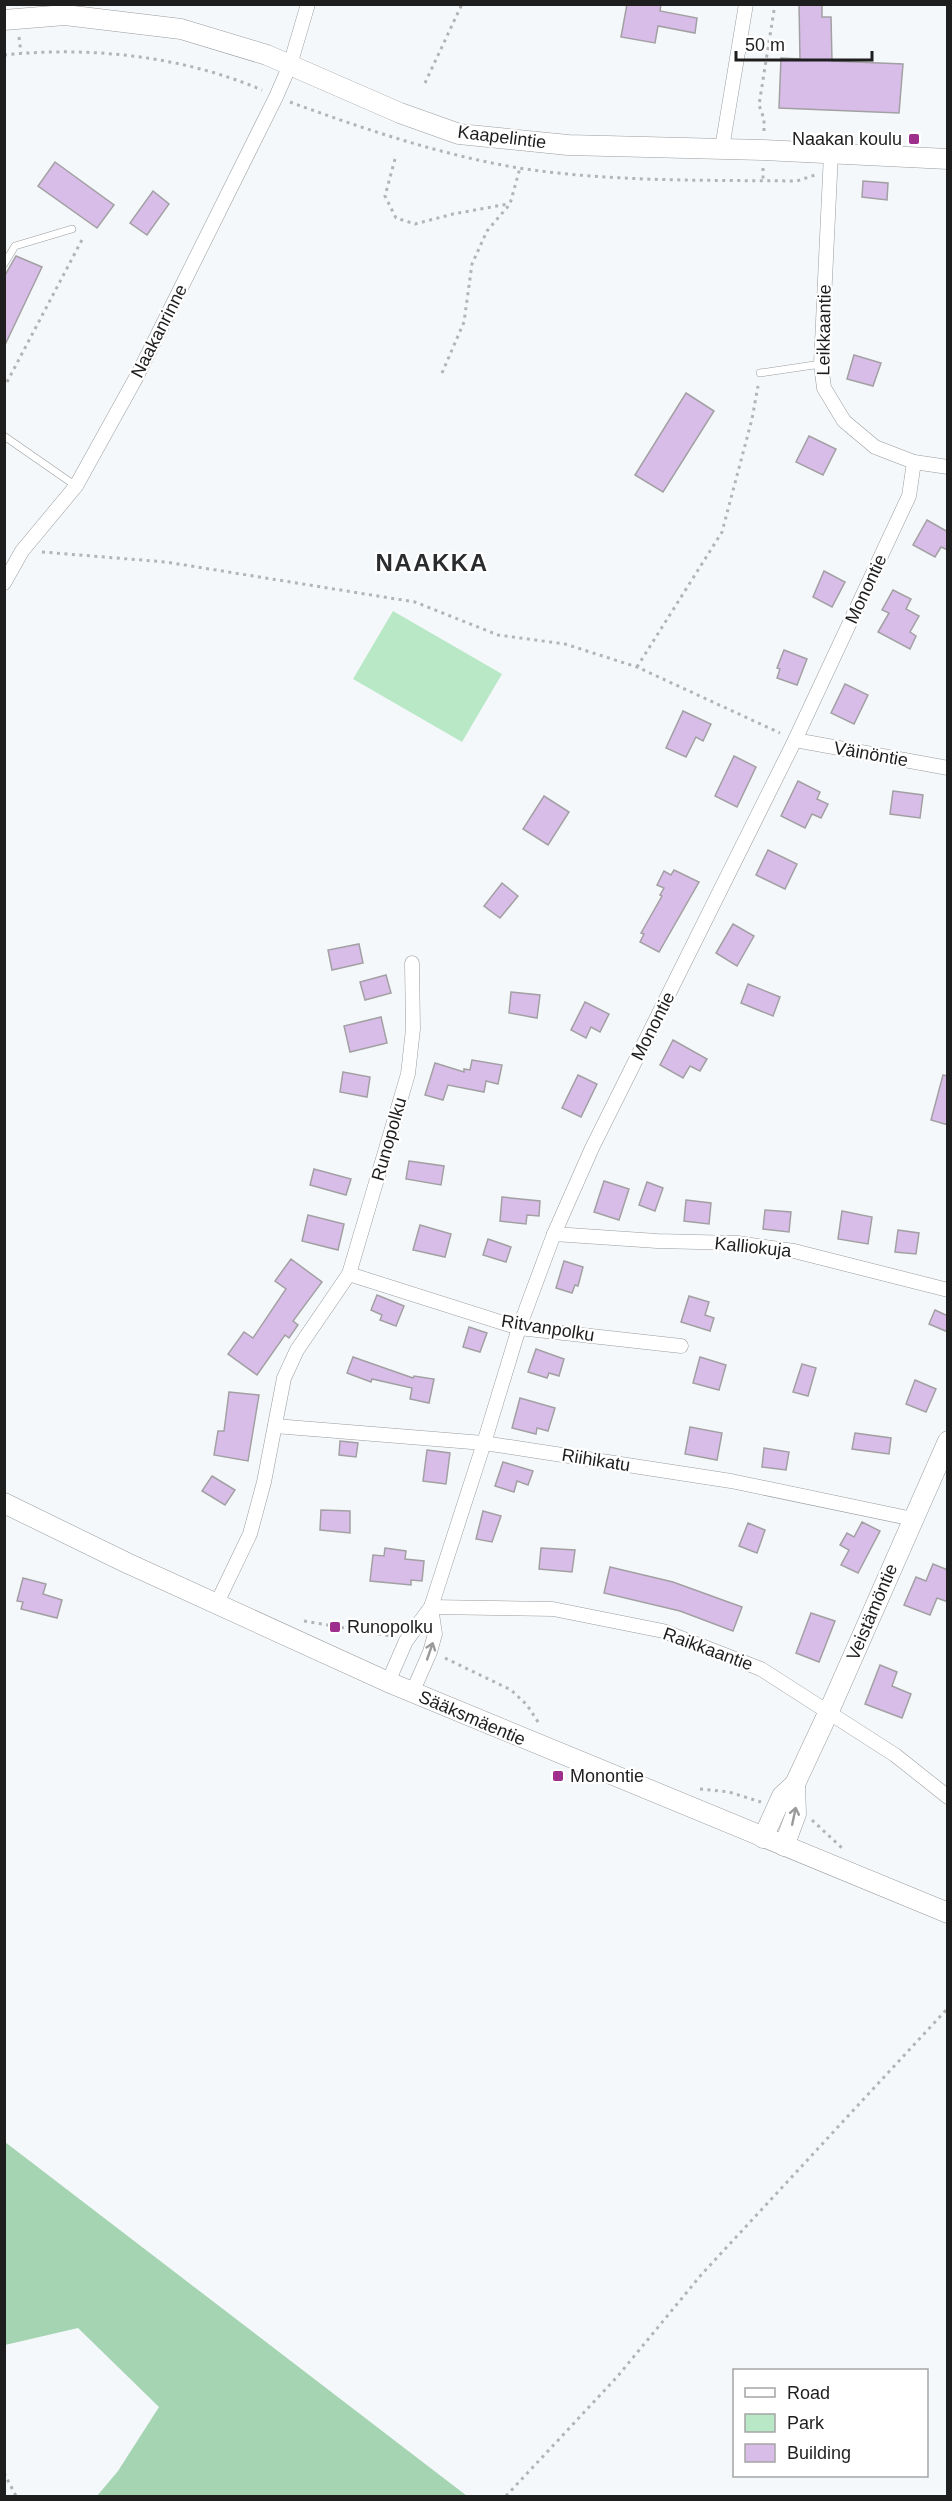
<svg xmlns="http://www.w3.org/2000/svg" width="952" height="2501" viewBox="0 0 952 2501" font-family="Arial,sans-serif">
	<style>
		.green { fill: #b9e8c7 }
		.forest { fill: #a5d4b2 }
		.building { fill: #d9bde9; stroke: #a2a0a3; stroke-width: 1.5 }
		.lines { fill: none; stroke-linecap: round; stroke-linejoin: round }
		.lane-casing { stroke: #9a9c9e; stroke-width: 8 }
		.street-casing { stroke: #9a9c9e; stroke-width: 15 }
		.secondary-casing { stroke: #9a9c9e; stroke-width: 21 }
		.path { stroke: #b2b4b6; stroke-width: 3; stroke-dasharray: 3 4.5; stroke-linecap: butt }
		.lane { stroke: #fff; stroke-width: 7 }
		.street { stroke: #fff; stroke-width: 14 }
		.secondary { stroke: #fff; stroke-width: 20 }
		.oneway { stroke: #9a9a9a }
		.poi-dot { fill: #9e2f8d; stroke: #fff; stroke-width: 2 }
		.labels { text-anchor: middle; dominant-baseline: central; stroke-width: 4.5; stroke-linejoin: round; paint-order: stroke }
		.street-label { font-size: 18px; fill: #1e1e1f; stroke: #fff }
		.poi-label { font-size: 18px; fill: #1e1e1f; stroke: #fff; text-anchor: start }
		.district-label { font-size: 24px; font-weight: bold; letter-spacing: 1.5px; fill: #2b2c2e; stroke: #fff }
	</style>
	<rect width="100%" height="100%" fill="#f5f8fa"/>
	<!-- green -->
	<path class="green" d="M393,611L502,674L462,742L353,679Z"/>
	<!-- forest -->
	<path class="forest" d="M4,2142H5L467,2496H97L118,2471L159,2407L78,2328L5,2345Z"/>
	<!-- building -->
	<g class="building">
		<path d="M627,4H661L660,11L697,18L695,33L658,26L655,43L621,37Z"/>
		<path d="M799,4H822V17H831L832,61L903,64L899,113L779,108L781,58L800,59Z"/>
		<path d="M55,162L114,205L97,228L38,186Z"/>
		<path d="M863,181L888,183L887,200L862,197Z"/>
		<path d="M153,191L169,204L147,235L130,223Z"/>
		<path d="M16,256L42,267L4,347V277Z"/>
		<path d="M854,355L881,363L873,386L847,379Z"/>
		<path d="M686,393L714,411L663,492L635,475Z"/>
		<path d="M809,436L836,449L823,475L796,462Z"/>
		<path d="M927,520L948,532V550L941,547L935,557L913,545Z"/>
		<path d="M824,571L845,582L832,607L813,597Z"/>
		<path d="M893,590L911,599L906,609L919,616L910,632L916,636L910,649L878,632L889,613L882,610Z"/>
		<path d="M784,650L807,659L797,685L777,678L780,669L777,668Z"/>
		<path d="M845,684L868,695L854,724L831,713Z"/>
		<path d="M683,711L711,724L703,741L696,737L686,757L666,748Z"/>
		<path d="M734,756L756,767L737,807L715,796Z"/>
		<path d="M798,781L820,792L817,799L828,804L821,818L812,814L805,828L781,816Z"/>
		<path d="M893,791L923,795L920,818L890,814Z"/>
		<path d="M544,796L569,812L548,845L523,829Z"/>
		<path d="M768,850L797,864L785,889L756,875Z"/>
		<path d="M674,870L699,882L659,952L640,942L644,934L641,933L662,896L660,895L664,888L657,885L664,871L671,875Z"/>
		<path d="M502,883L518,896L500,918L484,906Z"/>
		<path d="M733,924L754,936L737,966L716,953Z"/>
		<path d="M359,944L363,963L332,970L328,950Z"/>
		<path d="M386,975L391,993L365,1000L360,982Z"/>
		<path d="M748,984L780,997L773,1016L741,1003Z"/>
		<path d="M511,992L540,995L537,1018L509,1013Z"/>
		<path d="M585,1002L609,1014L600,1032L591,1027L586,1038L571,1030Z"/>
		<path d="M381,1017L387,1043L350,1052L344,1026Z"/>
		<path d="M673,1040L707,1059L700,1071L690,1066L683,1078L660,1065Z"/>
		<path d="M472,1060L502,1065L498,1084L486,1081L484,1092L448,1085L443,1100L425,1095L435,1063L464,1072V1069L470,1070Z"/>
		<path d="M343,1072L370,1077L367,1097L340,1092Z"/>
		<path d="M578,1075L597,1084L581,1117L562,1108Z"/>
		<path d="M943,1075L948,1076V1125L931,1120Z"/>
		<path d="M409,1161L444,1166L441,1185L406,1179Z"/>
		<path d="M314,1169L351,1179L346,1195L310,1185Z"/>
		<path d="M604,1181L629,1189L619,1220L594,1212Z"/>
		<path d="M647,1182L663,1188L655,1211L639,1205Z"/>
		<path d="M502,1197L540,1201L539,1216L527,1215L526,1224L500,1221Z"/>
		<path d="M686,1200L711,1203L709,1224L684,1221Z"/>
		<path d="M765,1210L791,1212L789,1232L763,1229Z"/>
		<path d="M842,1211L872,1217L868,1244L838,1239Z"/>
		<path d="M308,1215L344,1224L338,1250L302,1241Z"/>
		<path d="M420,1225L451,1234L445,1257L413,1250Z"/>
		<path d="M898,1230L919,1233L916,1254L895,1252Z"/>
		<path d="M488,1239L511,1247L506,1262L483,1255Z"/>
		<path d="M291,1259L322,1282L293,1321L298,1325L289,1338L285,1335L257,1375L228,1354L244,1332L253,1338L286,1289L275,1281Z"/>
		<path d="M564,1261L583,1267L578,1286L575,1285L572,1293L556,1288Z"/>
		<path d="M377,1295L404,1306L396,1326L380,1320L382,1315L371,1310Z"/>
		<path d="M689,1296L709,1302L705,1315L714,1318L710,1331L681,1322Z"/>
		<path d="M935,1310L948,1316V1332L929,1324Z"/>
		<path d="M469,1327L487,1333L480,1352L463,1347Z"/>
		<path d="M536,1349L564,1359L559,1376L549,1373L547,1378L528,1372Z"/>
		<path d="M353,1357L413,1378L414,1376L434,1379L429,1403L410,1399L412,1388L372,1379L371,1382L347,1373Z"/>
		<path d="M700,1357L726,1365L719,1390L693,1383Z"/>
		<path d="M802,1364L816,1368L808,1396L793,1392Z"/>
		<path d="M915,1380L936,1389L926,1412L906,1404Z"/>
		<path d="M229,1392L259,1395L248,1461L214,1455L218,1431H224Z"/>
		<path d="M520,1398L555,1408L548,1431L537,1428L536,1434L512,1428Z"/>
		<path d="M690,1427L722,1433L717,1460L685,1454Z"/>
		<path d="M855,1433L891,1438L889,1454L852,1449Z"/>
		<path d="M340,1441L358,1443L356,1457L339,1455Z"/>
		<path d="M764,1448L789,1452L786,1470L762,1467Z"/>
		<path d="M427,1450L450,1453L446,1484L423,1481Z"/>
		<path d="M503,1462L533,1471L528,1485L517,1481L514,1492L495,1486Z"/>
		<path d="M212,1476L235,1490L225,1505L202,1491Z"/>
		<path d="M321,1510L350,1511V1533L320,1530Z"/>
		<path d="M483,1511L501,1516L492,1542L476,1539Z"/>
		<path d="M862,1522L880,1531L858,1573L841,1565L849,1550L840,1545L847,1533L854,1537Z"/>
		<path d="M748,1523L765,1530L757,1553L739,1546Z"/>
		<path d="M385,1548L406,1551L405,1559L424,1561L422,1581L411,1580V1585L370,1581L373,1555L384,1556Z"/>
		<path d="M541,1548L575,1550L572,1572L539,1569Z"/>
		<path d="M933,1564L948,1570V1602L937,1598L930,1615L904,1605L916,1577L926,1581Z"/>
		<path d="M610,1567L673,1582L742,1607L733,1631L680,1611L604,1593Z"/>
		<path d="M23,1578L46,1584L43,1594L62,1600L57,1618L21,1609L23,1602L17,1601Z"/>
		<path d="M811,1613L835,1621L819,1662L796,1653Z"/>
		<path d="M880,1665L897,1672L892,1686L911,1694L902,1718L865,1704Z"/>
	</g>
	<g class="lines">
		<!-- lane casing -->
		<g class="lane-casing">
			<g id="lane">
				<path d="M4,264L15,246L72,229"/>
				<path d="M760,373L821,364"/>
				<path d="M4,436L76,486"/>
			</g>
		</g>
		<!-- street casing -->
		<g class="street-casing">
			<g id="street">
				<path d="M722,148L746,4"/>
				<path d="M831,153L821,364L824,388L844,421L875,447L914,462L948,467"/>
				<path d="M4,583L22,551L76,486L137,376L276,97L290,65L308,4"/>
				<path d="M795,740L948,768"/>
				<path d="M554,1234L657,1241L737,1243L794,1251L948,1290"/>
				<path d="M349,1274L519,1328L681,1346"/>
				<path d="M275,1426L484,1443L731,1481L913,1519"/>
				<path d="M216,1605L250,1534L264,1482L284,1378L297,1350L349,1274L408,1074L413,1029L412,963"/>
				<path d="M431,1607L553,1609L663,1631L761,1669L895,1755L948,1797"/>
				<path d="M388,1682L406,1641L431,1607L484,1443L519,1328L554,1234L592,1148L795,740L909,496L914,462"/>
				<path d="M412,1693L430,1652L435,1634L431,1607"/>
			</g>
		</g>
		<!-- secondary casing -->
		<g class="secondary-casing">
			<g id="secondary">
				<path d="M4,20L65,15L181,29L267,55L400,113L459,134L568,145L763,150L948,159"/>
				<path d="M4,1503L127,1563L388,1682L948,1913"/>
				<path d="M763,1838L782,1796L795,1784L829,1711L948,1441"/>
				<path d="M784,1846L796,1814L795,1784"/>
			</g>
		</g>
		<!-- path -->
		<g class="path">
			<path d="M19,37L21,53"/>
			<path d="M4,55C89,46 183,56 262,90"/>
			<path d="M425,83L462,4"/>
			<path d="M290,102C364,129 441,155 519,168C611,182 704,180 797,181L815,175"/>
			<path d="M764,131V119L759,105L775,4"/>
			<path d="M395,159L385,196L396,218L415,224L453,214L508,204"/>
			<path d="M763,168V181"/>
			<path d="M442,373L464,322L472,264L487,231L510,204L520,168"/>
			<path d="M7,382L84,236"/>
			<path d="M42,552L166,562L415,602L498,635L565,644L637,667L780,733"/>
			<path d="M637,667L722,532L752,419L758,386"/>
			<path d="M304,1621L391,1636"/>
			<path d="M445,1658L511,1690L527,1705L540,1725"/>
			<path d="M700,1789L729,1792L761,1802"/>
			<path d="M812,1820L842,1848"/>
			<path d="M4,2473L16,2496"/>
			<path d="M506,2496L617,2377L701,2275L948,2008"/>
		</g>
		<!-- lane -->
		<use href="#lane" class="lane"/>
		<!-- street -->
		<use href="#street" class="street"/>
		<!-- secondary -->
		<use href="#secondary" class="secondary"/>
	</g>
	<!-- one-way arrows -->
	<defs><path id="oneway-shaft" d="M-6 0H5M1.5-3L5.5 0L1.5 3" fill="none" stroke-width="1.6" stroke-linecap="round" stroke-linejoin="round" transform="scale(1.5)"/></defs>
	<g class="oneway">
		<use href="#oneway-shaft" transform="translate(430 1651) rotate(-71)"/>
		<use href="#oneway-shaft" transform="translate(794 1816) rotate(-78)"/>
	</g>
	<!-- markers -->
	<g class="poi-dot">
		<rect x="908" y="133" width="12" height="12" rx="3"/>
		<rect x="329" y="1621" width="12" height="12" rx="3"/>
		<rect x="552" y="1770" width="12" height="12" rx="3"/>
	</g>
	<g class="labels">
		<!-- street labels -->
		<g class="street-label">
			<text transform="translate(502 137) rotate(7)">Kaapelintie</text>
			<text transform="translate(824 330) rotate(-89)">Leikkaantie</text>
			<text transform="translate(159 331) rotate(-63)">Naakanrinne</text>
			<text transform="translate(866 589) rotate(-65)">Monontie</text>
			<text transform="translate(871 754) rotate(10)">Väinöntie</text>
			<text transform="translate(653 1026) rotate(-63)">Monontie</text>
			<text transform="translate(389 1139) rotate(-74)">Runopolku</text>
			<text transform="translate(753 1247) rotate(6)">Kalliokuja</text>
			<text transform="translate(548 1328) rotate(9)">Ritvanpolku</text>
			<text transform="translate(596 1460) rotate(9)">Riihikatu</text>
			<text transform="translate(872 1612) rotate(-67)">Veistämöntie</text>
			<text transform="translate(708 1649) rotate(20)">Raikkaantie</text>
			<text transform="translate(472 1718) rotate(23)">Sääksmäentie</text>
		</g>
		<!-- poi labels -->
		<g class="poi-label">
			<text x="902" y="139" text-anchor="end">Naakan koulu</text>
			<text x="347" y="1627">Runopolku</text>
			<text x="570" y="1776">Monontie</text>
		</g>
		<!-- district labels -->
		<g class="district-label">
			<text x="432" y="562">NAAKKA</text>
		</g>
	</g>
	<!-- border -->
	<rect width="952" height="2501" fill="none" stroke="#1e1e1f" stroke-width="12"/>
	<!-- legend -->
	<rect x="733" y="2369" width="195" height="108" fill="#ffffff" stroke="#a5a5a5" stroke-width="1.5"/>
	<rect x="745" y="2388" width="30" height="9" fill="#ffffff" stroke="#a5a5a5" stroke-width="1.5"/>
	<text x="787" y="2399" font-size="18" fill="#1e1e1f">Road</text>
	<rect x="745" y="2414" width="30" height="18" fill="#b9e8c7" stroke="#a5a5a5" stroke-width="1.5"/>
	<text x="787" y="2429" font-size="18" fill="#1e1e1f">Park</text>
	<rect x="745" y="2444" width="30" height="18" fill="#d9bde9" stroke="#a5a5a5" stroke-width="1.5"/>
	<text x="787" y="2459" font-size="18" fill="#1e1e1f">Building</text>
	<!-- scale -->
	<path d="M736 51v9h136v-9" fill="none" stroke="#1e1e1f" stroke-width="3"/>
	<text x="745" y="51" font-size="18" fill="#1e1e1f" stroke="#ffffff" stroke-width="4.5" paint-order="stroke">50 m</text>
</svg>
